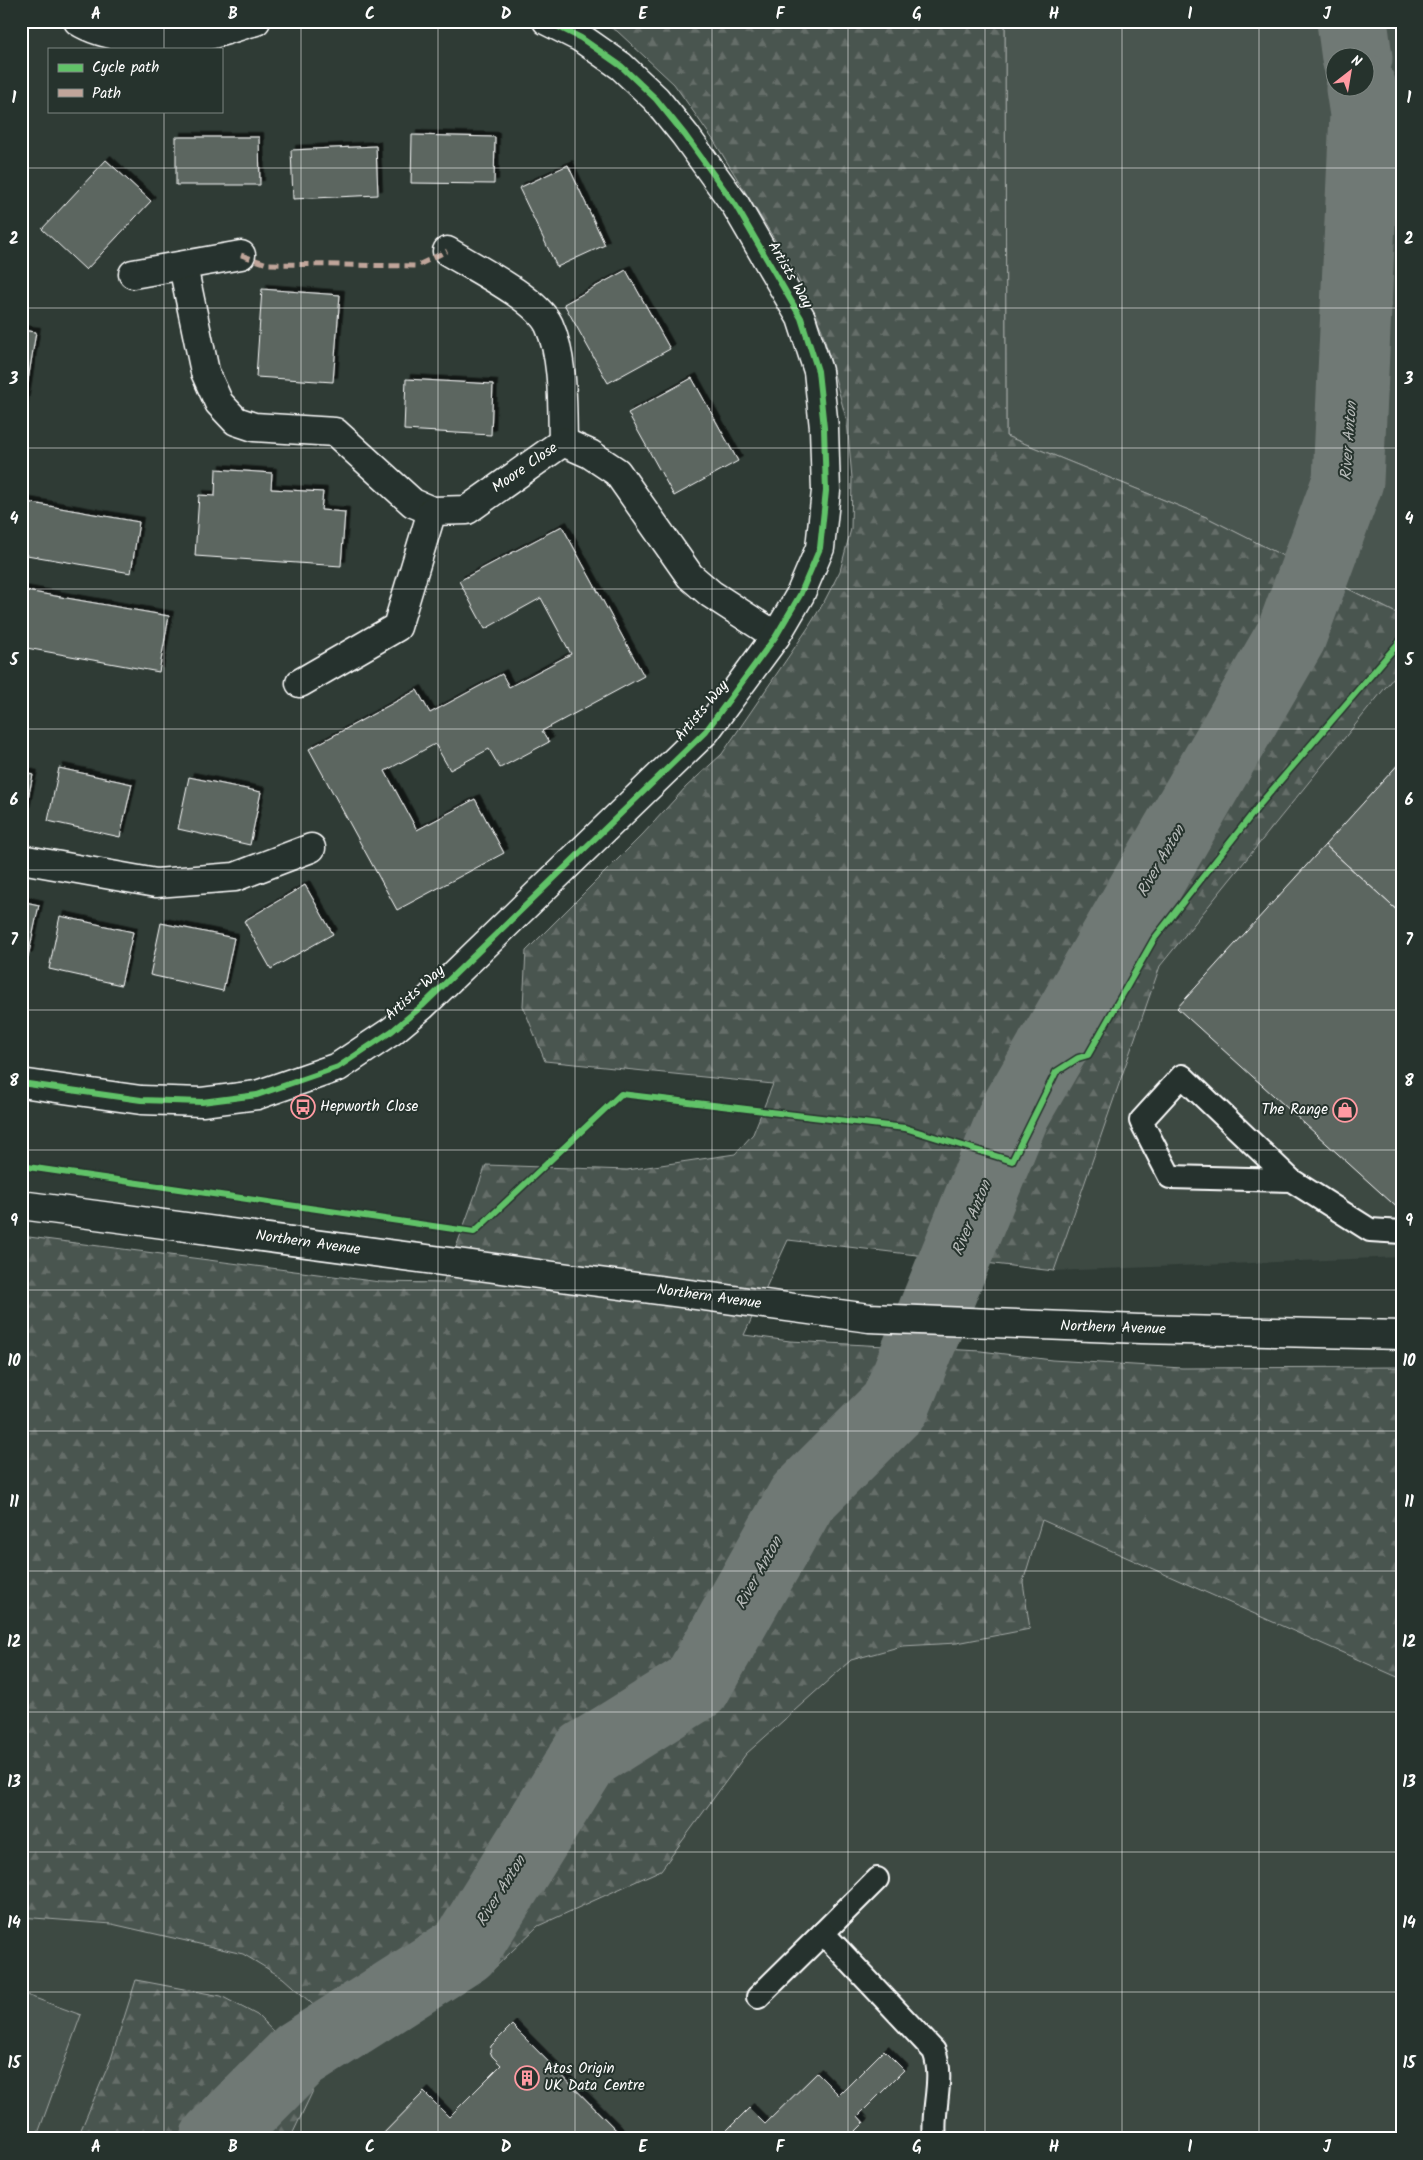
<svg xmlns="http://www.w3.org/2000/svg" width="1423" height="2160" viewBox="0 0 1423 2160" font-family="Kalam,sans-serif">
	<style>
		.built { fill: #3c4842 }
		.green { fill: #4a544f; stroke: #a4aaa7; fill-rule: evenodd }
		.forest { fill: url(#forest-firs); stroke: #a4aaa7 }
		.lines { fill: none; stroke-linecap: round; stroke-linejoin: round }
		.river { stroke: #707975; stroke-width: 71 }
		.building { fill: #5b6661; stroke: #fff; filter: url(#shadow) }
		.lane-casing { stroke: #fff; stroke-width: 26 }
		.street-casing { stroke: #fff; stroke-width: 31 }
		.primary-casing { stroke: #fff; stroke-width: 31 }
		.lane { stroke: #26332d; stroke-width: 22 }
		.street { stroke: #26332d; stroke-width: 28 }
		.primary { stroke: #26332d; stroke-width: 28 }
		.quiet { stroke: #c0a59a; stroke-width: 5; stroke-dasharray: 10 5; stroke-linecap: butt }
		.cycleway-casing { stroke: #26332d; stroke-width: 9 }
		.cycleway { stroke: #61c268; stroke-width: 6 }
		.grid { fill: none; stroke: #fff; stroke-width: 1; stroke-opacity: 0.55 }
		.labels { text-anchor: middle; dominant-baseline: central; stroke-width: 4; stroke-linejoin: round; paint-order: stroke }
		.street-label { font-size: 15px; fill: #fff; stroke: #26332d }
		.poi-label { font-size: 15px; fill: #fff; stroke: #26332d; text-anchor: start }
		.water-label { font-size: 16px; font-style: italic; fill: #b8bcba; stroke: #26332d }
		.neatline { fill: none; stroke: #fff; stroke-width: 2 }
		.grid-label { font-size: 16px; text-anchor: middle; font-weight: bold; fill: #fff }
	</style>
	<defs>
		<pattern id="forest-firs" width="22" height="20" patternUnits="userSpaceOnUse" patternTransform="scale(1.25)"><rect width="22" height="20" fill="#4a544f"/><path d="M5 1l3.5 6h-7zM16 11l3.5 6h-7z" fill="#656e69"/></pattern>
		<filter id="shadow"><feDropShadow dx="4.5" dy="-4.5" stdDeviation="0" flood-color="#0009"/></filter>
	</defs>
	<rect width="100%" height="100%" fill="#2f3b35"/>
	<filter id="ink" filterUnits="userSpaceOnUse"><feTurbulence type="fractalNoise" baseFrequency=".02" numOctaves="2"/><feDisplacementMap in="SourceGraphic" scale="10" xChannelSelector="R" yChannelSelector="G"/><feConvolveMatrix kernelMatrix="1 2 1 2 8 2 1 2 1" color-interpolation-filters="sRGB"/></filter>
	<g filter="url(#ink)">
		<!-- built -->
		<g class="built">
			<path d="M1402,667V1257L1054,1271L1160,966Z"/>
			<path d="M21,1289L1042,1520L1402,1679V2139H21Z"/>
		</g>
		<!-- green -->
		<g class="green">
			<path d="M1005,21H1402V616L1206,517L1006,436ZM1336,58H1366V88H1336Z"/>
			<path d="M21,1993L81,2015L36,2139H21Z"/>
		</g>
		<!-- forest -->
		<g class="forest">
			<path d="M598,21H1005L1006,436L1206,517L1402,616V667L1160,966L1054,1271L788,1240L744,1335L790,1341L981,1351L1052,1360L1182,1368L1402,1367V1679L1042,1520L1023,1582L1030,1629L957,1643L902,1646L851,1660L746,1754L661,1870L538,1926L483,1979L344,2053L319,2010L283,1978L243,1954L112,1924L21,1917V1236L380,1282L443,1283L486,1165L627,1170L735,1154L753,1134L773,1084L545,1061L523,1006L526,951L643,834L686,787L722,754L808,628L824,602L840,571L851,529L852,478L847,422L822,330L797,276L714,141L674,84L617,31Z"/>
			<path d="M136,1980L221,1996L257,2015L319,2078L290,2139H77L111,2059Z"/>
		</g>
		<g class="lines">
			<!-- river -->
			<g class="river">
				<path d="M1352,21L1357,58"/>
				<path d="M215,2139L299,2055L465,1949L586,1755L696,1686L802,1498L895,1405L1015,1112L1291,636L1348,481L1365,114L1361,88"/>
			</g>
		</g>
		<!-- building -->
		<g class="building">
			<path d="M412,135L495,137L494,184L411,183Z"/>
			<path d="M176,137H259L260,185H176Z"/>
			<path d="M376,146L378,195L293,199L291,150Z"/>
			<path d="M106,160L151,201L86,270L42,229Z"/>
			<path d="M568,165L605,245L557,267L519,188Z"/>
			<path d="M626,270L670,349L608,383L564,304Z"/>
			<path d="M262,289L340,295L333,382L256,377Z"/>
			<path d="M21,330L36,332L21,423Z"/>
			<path d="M692,378L738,461L674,496L628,413Z"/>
			<path d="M406,379L493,384L491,435L404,430Z"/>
			<path d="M216,469L272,473L271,489L323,492L321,510L345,512L341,566L195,556L199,495L215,496Z"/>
			<path d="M21,501L139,522L131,573L21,554Z"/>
			<path d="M562,526L644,676L542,731L549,742L500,768L489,749L450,770L435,744L385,771L417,830L475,799L504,853L397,910L309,749L417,690L430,713L502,674L509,687L571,654L541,598L485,629L459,581Z"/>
			<path d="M21,590L169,616L159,672L21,647Z"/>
			<path d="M1402,760V915L1325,845Z"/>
			<path d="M59,768L132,784L120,837L48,821Z"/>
			<path d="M21,772L33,775L22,827H21Z"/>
			<path d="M189,777L261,792L250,845L178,829Z"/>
			<path d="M1325,845L1402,915V1212L1177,1008Z"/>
			<path d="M305,885L333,934L271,969L244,921Z"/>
			<path d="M21,901L39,905L28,957L21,956Z"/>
			<path d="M60,916L133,932L121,985L49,969Z"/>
			<path d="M161,923L234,938L223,991L150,975Z"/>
			<path d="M512,2025L625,2139H378L424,2092L449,2117L501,2065L492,2056L490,2051L491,2046Z"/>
			<path d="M884,2050L904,2070L858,2116L864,2123L848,2139H718L749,2108L765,2124L817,2073L839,2095Z"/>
		</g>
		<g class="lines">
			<!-- lane casing -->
			<g class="lane-casing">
				<g id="lane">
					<path d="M1291,1180L1170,1177L1141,1121L1182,1076L1291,1180L1370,1230L1402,1232"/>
					<path d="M823,1933L877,1879"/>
					<path d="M758,1997L823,1933L934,2051C945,2079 931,2110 935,2139"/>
				</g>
			</g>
			<!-- street casing -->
			<g class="street-casing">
				<g id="street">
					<path d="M78,21C102,37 161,44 190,39C212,36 234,27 256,21"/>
					<path d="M447,251C473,267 536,298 549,325C564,358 562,406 563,442"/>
					<path d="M183,266L205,372L219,403L236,421L254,427L335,432L413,503L432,511"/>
					<path d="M133,274L241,255"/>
					<path d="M300,683L397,627L432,511L467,510L563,442L590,454L617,472L690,576L711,594L776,636"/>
					<path d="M21,859L156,883L235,877L311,848"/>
					<path d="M21,1083L141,1100L202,1102L257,1095L338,1067L392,1031L422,1006L706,731L776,636L800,595L820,548L826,491L824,428L818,371L801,318L736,206L685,135L656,99L621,66L581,38L547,21"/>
				</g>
			</g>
			<!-- primary casing -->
			<g class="primary-casing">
				<path id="primary" d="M21,1205L869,1318L1140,1329L1402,1335"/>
			</g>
			<!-- lane -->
			<use href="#lane" class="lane"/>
			<!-- street -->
			<use href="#street" class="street"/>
			<!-- primary -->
			<use href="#primary" class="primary"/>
			<!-- quiet -->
			<path class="quiet" d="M241,255L267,264L416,266L447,251"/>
			<!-- cycleway casing -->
			<g class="cycleway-casing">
				<g id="cycleway">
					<path d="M21,1083L141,1100L202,1102L257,1095L338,1067L392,1031L422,1006L706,731L776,636L800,595L820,548L826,491L824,428L818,371L801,318L736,206L685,135L656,99L621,66L581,38L547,21"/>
					<path d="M21,1166L474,1232L621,1094L905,1128L1012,1161L1056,1072L1078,1058L1088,1055L1154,939L1261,803L1402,639"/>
				</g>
			</g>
			<!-- cycleway -->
			<use href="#cycleway" class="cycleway"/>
		</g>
	</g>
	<!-- grid -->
	<path class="grid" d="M164,21V49M301,21V2139M438,21V2139M575,21V2139M712,21V2139M848,21V2139M985,21V2139M1122,21V2139M1259,21V2139M164,111V2139M21,168H1402M21,308H1402M21,448H1402M21,589H1402M21,729H1402M21,870H1402M21,1010H1402M21,1150H1402M21,1290H1402M21,1431H1402M21,1571H1402M21,1712H1402M21,1852H1402M21,1992H1402"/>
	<!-- icons -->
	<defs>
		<g id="bus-ring" transform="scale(1.25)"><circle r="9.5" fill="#26332d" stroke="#ff9aa2" stroke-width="1.5"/><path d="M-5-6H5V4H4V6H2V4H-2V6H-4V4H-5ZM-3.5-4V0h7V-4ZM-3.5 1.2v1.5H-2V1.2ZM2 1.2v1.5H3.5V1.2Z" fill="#ff9aa2"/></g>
		<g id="shop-ring" transform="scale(1.25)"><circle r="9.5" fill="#26332d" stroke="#ff9aa2" stroke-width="1.5"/><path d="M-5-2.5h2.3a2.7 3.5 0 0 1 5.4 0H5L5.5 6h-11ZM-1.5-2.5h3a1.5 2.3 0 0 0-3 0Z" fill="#ff9aa2"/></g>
		<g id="building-ring" transform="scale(1.25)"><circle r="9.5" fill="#26332d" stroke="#ff9aa2" stroke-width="1.5"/><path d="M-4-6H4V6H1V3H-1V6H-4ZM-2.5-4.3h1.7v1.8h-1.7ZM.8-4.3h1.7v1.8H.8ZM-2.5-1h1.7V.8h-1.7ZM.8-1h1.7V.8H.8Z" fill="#ff9aa2"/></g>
	</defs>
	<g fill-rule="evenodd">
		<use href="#bus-ring" x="303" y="1107"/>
		<use href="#shop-ring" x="1345" y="1110"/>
		<use href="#building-ring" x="527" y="2078"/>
	</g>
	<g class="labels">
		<!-- street labels -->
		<g class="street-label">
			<text transform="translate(790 275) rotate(60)">Artists Way</text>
			<text transform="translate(525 468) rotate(-35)">Moore Close</text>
			<text transform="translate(702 711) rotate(-50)">Artists Way</text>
			<text transform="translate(415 993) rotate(-42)">Artists Way</text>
			<text transform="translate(308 1243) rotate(8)">Northern Avenue</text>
			<text transform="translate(709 1297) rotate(8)">Northern Avenue</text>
			<text transform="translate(1113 1328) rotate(2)">Northern Avenue</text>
		</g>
		<!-- poi labels -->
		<g class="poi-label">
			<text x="320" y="1107">Hepworth Close</text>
			<text x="1328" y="1110" text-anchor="end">The Range</text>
			<text x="544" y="2069">Atos Origin<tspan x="544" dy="17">UK Data Centre</tspan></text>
		</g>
		<!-- water labels -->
		<g class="water-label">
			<text transform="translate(1349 441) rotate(-86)">River Anton</text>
			<text transform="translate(1161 861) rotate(-60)">River Anton</text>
			<text transform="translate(972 1218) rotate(-68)">River Anton</text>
			<text transform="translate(759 1573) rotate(-61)">River Anton</text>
			<text transform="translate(501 1891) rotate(-58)">River Anton</text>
		</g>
	</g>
	<!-- margin -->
	<rect width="1423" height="2160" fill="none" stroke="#26332d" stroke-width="55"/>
	<!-- legend -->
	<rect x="48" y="48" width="175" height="65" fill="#26332d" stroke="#7d8581"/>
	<rect x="58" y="64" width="25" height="8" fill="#61c268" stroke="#7d8581"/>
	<text x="92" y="72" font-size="15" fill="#ffffff">Cycle path</text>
	<rect x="58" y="89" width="25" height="8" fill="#c0a59a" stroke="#7d8581"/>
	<text x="92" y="98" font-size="15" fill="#ffffff">Path</text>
	<!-- north arrow -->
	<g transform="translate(1350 72) rotate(31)"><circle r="24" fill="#26332d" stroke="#7d8581"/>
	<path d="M0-4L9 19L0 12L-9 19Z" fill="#ff9aa2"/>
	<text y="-8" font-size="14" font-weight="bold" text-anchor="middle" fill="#ffffff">N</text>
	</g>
	<rect x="28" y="28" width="1368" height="2104" class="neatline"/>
	<g class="grid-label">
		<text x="96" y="19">A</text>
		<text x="233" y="19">B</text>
		<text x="370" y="19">C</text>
		<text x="506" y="19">D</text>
		<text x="643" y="19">E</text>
		<text x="780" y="19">F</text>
		<text x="917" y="19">G</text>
		<text x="1054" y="19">H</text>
		<text x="1190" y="19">I</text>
		<text x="1327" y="19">J</text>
		<text x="14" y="103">1</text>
		<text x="1409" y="103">1</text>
		<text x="14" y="244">2</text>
		<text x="1409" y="244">2</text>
		<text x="14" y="384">3</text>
		<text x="1409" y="384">3</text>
		<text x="14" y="524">4</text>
		<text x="1409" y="524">4</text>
		<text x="14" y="665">5</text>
		<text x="1409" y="665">5</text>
		<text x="14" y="805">6</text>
		<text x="1409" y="805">6</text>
		<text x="14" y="945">7</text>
		<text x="1409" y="945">7</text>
		<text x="14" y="1086">8</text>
		<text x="1409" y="1086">8</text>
		<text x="14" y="1226">9</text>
		<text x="1409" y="1226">9</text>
		<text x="14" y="1366">10</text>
		<text x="1409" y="1366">10</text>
		<text x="14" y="1507">11</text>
		<text x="1409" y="1507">11</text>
		<text x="14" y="1647">12</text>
		<text x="1409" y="1647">12</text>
		<text x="14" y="1787">13</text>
		<text x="1409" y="1787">13</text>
		<text x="14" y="1928">14</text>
		<text x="1409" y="1928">14</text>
		<text x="14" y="2068">15</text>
		<text x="1409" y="2068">15</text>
		<text x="96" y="2152">A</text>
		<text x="233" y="2152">B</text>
		<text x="370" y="2152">C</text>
		<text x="506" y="2152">D</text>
		<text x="643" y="2152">E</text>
		<text x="780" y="2152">F</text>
		<text x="917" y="2152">G</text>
		<text x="1054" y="2152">H</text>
		<text x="1190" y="2152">I</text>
		<text x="1327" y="2152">J</text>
	</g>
</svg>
